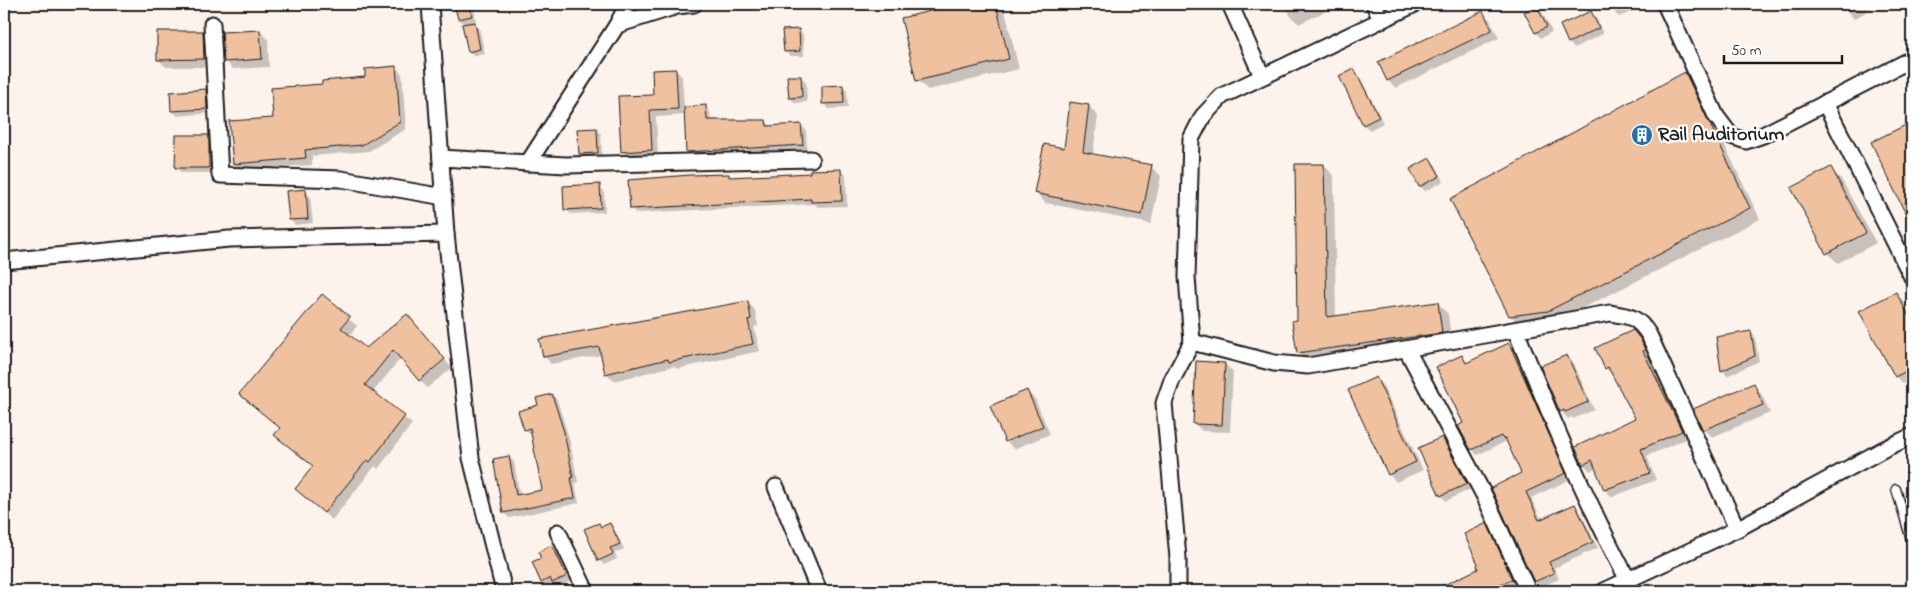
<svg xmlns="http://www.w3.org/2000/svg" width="1916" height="595" viewBox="0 0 1916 595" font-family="'Indie Flower',sans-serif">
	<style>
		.shadow { fill: #0003 }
		.building { fill: #efc19e; stroke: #1c1c1c }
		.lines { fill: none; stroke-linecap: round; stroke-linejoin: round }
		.service-casing { stroke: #1c1c1c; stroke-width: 11 }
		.minor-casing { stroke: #1c1c1c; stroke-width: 19 }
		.service { stroke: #fff; stroke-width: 8 }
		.minor { stroke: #fff; stroke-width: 15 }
		.labels { text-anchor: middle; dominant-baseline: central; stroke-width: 4.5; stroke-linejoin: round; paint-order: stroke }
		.poi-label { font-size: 20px; font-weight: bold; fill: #1c1c1c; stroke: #fff; text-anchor: start }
	</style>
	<rect width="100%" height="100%" fill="#fcf3ec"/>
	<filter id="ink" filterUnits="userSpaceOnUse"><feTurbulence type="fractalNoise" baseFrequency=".02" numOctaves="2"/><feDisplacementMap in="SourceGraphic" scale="10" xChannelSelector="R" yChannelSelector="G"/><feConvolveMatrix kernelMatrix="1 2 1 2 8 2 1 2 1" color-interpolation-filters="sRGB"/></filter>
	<g filter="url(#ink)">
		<!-- shadow -->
		<g class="shadow">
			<path d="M456,4H473L476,21L473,22L479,28L485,54L474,56L469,51L465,25L459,19Z"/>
			<path d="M965,4H1000L1004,7L1019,69L928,90L917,80L903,19Z"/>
			<path d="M1285,4H1337L1338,5L1299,24L1291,17Z"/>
			<path d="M1610,4H1638L1640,8L1619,17L1614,12Z"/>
			<path d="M1841,4H1879L1854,19Z"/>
			<path d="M1537,7L1542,12L1552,32L1541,38L1536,33Z"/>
			<path d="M1482,12L1490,20L1499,38L1396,88L1388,81L1380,63Z"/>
			<path d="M1590,12L1596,17L1603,34L1574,48L1569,43L1561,26Z"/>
			<path d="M798,30L803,35L804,56H790L785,51Z"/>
			<path d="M260,31L268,39L269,67L233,69L225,61Z"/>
			<path d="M202,32L210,40L212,67H166L158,59Z"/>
			<path d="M396,67L402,74L406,129L369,151L312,156V165L241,170L234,163L274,119L323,85L367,79Z"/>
			<path d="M676,70L682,77L684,108L705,107L710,112L711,122L766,121L771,127L801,125L806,130L807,150L692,156L687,151L685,115L656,117L658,157L629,158L623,151L654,96Z"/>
			<path d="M1354,70L1359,75L1383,123L1370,130L1364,125L1340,77Z"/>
			<path d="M1685,73L1695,83L1760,219L1559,320L1521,326L1510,315Z"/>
			<path d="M801,77L806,82L807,102L795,103L790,98Z"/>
			<path d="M842,86L847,91L848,108L829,109L824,104Z"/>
			<path d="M206,90L211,95L212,113L178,116L172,111Z"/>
			<path d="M1089,106L1098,116L1093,155L1151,167L1161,176L1151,224L1045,203L1036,193L1065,149Z"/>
			<path d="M1912,123V218L1906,212L1873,142Z"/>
			<path d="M596,129L601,134L602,158H585L580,153Z"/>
			<path d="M208,137L213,142V173H182L177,168Z"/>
			<path d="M1430,159L1435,164L1444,181L1425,191L1420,186Z"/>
			<path d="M1324,165L1334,176L1336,317L1438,303L1448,314L1452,343L1308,363L1298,352L1299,322Z"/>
			<path d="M1831,169L1841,179L1876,243L1838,263L1827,253Z"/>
			<path d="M840,170L846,175L847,206L818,207L815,204L636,213L631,208L729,176L731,178L811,174Z"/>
			<path d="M599,186L604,191L605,212L571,214L565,209Z"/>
			<path d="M305,191L310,196L313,223L295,225L290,219Z"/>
			<path d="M1896,293L1903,301L1912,318V380L1904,384L1896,377L1861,312Z"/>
			<path d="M322,296L357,326L349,336L366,350L407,316L452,368L427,388L401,358L373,392L412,424L378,469L375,466L332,520L296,489L314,467L281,428Z"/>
			<path d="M747,302L755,310L758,326L754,327L760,351L677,369L674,366L614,381L607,374L602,355L551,364L544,356Z"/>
			<path d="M1633,332L1647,348L1651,357L1649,358L1688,438L1647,456L1656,480L1612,497L1605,490L1597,468L1590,471L1584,464L1637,418L1613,375L1606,368Z"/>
			<path d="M1750,332L1755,337L1759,361L1727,376L1723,371L1717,338Z"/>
			<path d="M1509,344L1515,350L1526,375L1571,479L1531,498L1542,520L1575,505L1580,511L1598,548L1554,568L1559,579L1541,587L1535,581L1523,474L1507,441L1477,455L1472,449L1465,424L1462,356L1468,364Z"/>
			<path d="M1567,356L1574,364L1594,410L1573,419L1572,417L1568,419L1561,411Z"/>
			<path d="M1225,364L1233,372L1230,432L1202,431L1194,423Z"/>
			<path d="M1376,378L1383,386L1423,470L1396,482L1389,474Z"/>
			<path d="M1753,385L1761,393L1770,413L1712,437L1704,430L1695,410Z"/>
			<path d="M1027,392L1035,399L1050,434L1014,449L1006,441Z"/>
			<path d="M552,395L557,400L569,438L578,482L575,483L579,503L509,518L504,513L509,457L514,462L520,496L543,491L532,434H530L525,429L540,406Z"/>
			<path d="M1442,438L1447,443L1471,489L1446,501L1441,496L1420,449Z"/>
			<path d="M599,524L603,528L610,524L615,530L624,549L615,553L617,559L604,565L599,560Z"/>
			<path d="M1486,525L1493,531L1517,585L1505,591H1437L1480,569Z"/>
			<path d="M552,546L557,551L571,581L558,587L555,584L547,587L542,582V559Z"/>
		</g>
		<!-- building -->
		<g class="building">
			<path d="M454,4H469L472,16L458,19Z"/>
			<path d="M960,4H996L1009,59L916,81L901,18Z"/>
			<path d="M1537,6L1547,27L1535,33L1524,12Z"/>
			<path d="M1483,11L1492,30L1387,81L1378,62Z"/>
			<path d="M1591,11L1599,28L1568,43L1560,25Z"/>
			<path d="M475,22L480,49L468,52L462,24Z"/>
			<path d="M799,29L800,51L784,52L782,30Z"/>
			<path d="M260,30L262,59L224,62L222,32Z"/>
			<path d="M157,31H203L204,59L157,60Z"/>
			<path d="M396,66L400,122L362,145L305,150L306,158L233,164L229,121L273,118L271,88L322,84V81L365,77V69Z"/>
			<path d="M1354,68L1379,117L1363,125L1339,76Z"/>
			<path d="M676,69L678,109L650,110L652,150L621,152L618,96L653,95L652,70Z"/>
			<path d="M1685,72L1750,208L1548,311L1509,316L1450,199Z"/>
			<path d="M787,76H801L802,97L789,98Z"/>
			<path d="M843,85L844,103L822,104V86Z"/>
			<path d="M206,89L207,109L171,111L170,92Z"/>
			<path d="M1070,102L1089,105L1083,152L1152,165L1142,215L1034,193L1044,144L1064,148Z"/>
			<path d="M706,105L707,120H766L767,126L801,124L803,145L686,152L684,107Z"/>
			<path d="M1912,122V227L1871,142Z"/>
			<path d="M597,128L598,153L579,154L577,129Z"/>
			<path d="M176,135H209V168H175Z"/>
			<path d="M1430,158L1440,176L1419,187L1410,169Z"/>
			<path d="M1295,164H1324L1327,317L1438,302L1442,333L1297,353L1292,321L1297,320Z"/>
			<path d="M1831,167L1866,233L1826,254L1791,188Z"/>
			<path d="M841,169L842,201L811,202V199L630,209L628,180L690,175L729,174V177L773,175L810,173V170Z"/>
			<path d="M600,184L601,208L564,210L563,186Z"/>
			<path d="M306,189L308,219L289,220L286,191Z"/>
			<path d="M1896,292L1912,322V368L1895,377L1859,311Z"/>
			<path d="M322,294L350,317L341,328L366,348L407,314L445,359L419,381L393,350L365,385L405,416L370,462L367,460L324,513L295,489L313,466L274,435L280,428L239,394Z"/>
			<path d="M748,301L751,319L748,320L753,344L669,362L668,359L605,374L599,347L543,357L539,339Z"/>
			<path d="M1633,330L1641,340L1645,350L1643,351L1682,431L1641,449L1650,473L1604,490L1592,460L1583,465L1575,447L1635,418L1608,367L1605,369L1595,348Z"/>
			<path d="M1751,331L1755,356L1721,371L1716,337Z"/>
			<path d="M1509,343L1566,473L1526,492L1539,520L1575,504L1593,542L1549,562L1554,573L1534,582L1491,488L1521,473L1505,438L1503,439L1501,436L1471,450L1458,426L1463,423L1436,367L1462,355L1466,363Z"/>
			<path d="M1567,355L1588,402L1565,412L1564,410L1560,412L1540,366Z"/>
			<path d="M1196,361L1225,363L1222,425L1193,424Z"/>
			<path d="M1376,377L1416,462L1388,475L1348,390Z"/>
			<path d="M1754,383L1763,405L1703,430L1693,409Z"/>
			<path d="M1027,390L1043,426L1005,442L990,406Z"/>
			<path d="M552,394L564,432L573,477L571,478L575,498L503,513L493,459L509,456L516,495L542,490L530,428L524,430L518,411L538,405L536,398Z"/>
			<path d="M1442,437L1467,484L1440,496L1418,448Z"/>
			<path d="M599,523L601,527L610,523L620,544L610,548L613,554L598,561L584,529Z"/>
			<path d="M1487,523L1512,579L1485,591H1431L1478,569L1477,565L1478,564L1464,534Z"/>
			<path d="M552,545L567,576L552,583L550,578L541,583L532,562L541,558L538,552Z"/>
		</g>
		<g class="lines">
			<!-- service casing -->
			<g class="service-casing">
				<path id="service" d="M1896,489L1912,543"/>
			</g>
			<!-- minor casing -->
			<g class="minor-casing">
				<g id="minor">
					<path d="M430,4L446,234"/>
					<path d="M1230,4L1262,76"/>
					<path d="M1374,4L1381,20"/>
					<path d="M1665,4L1716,116L1731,136L1746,141L1763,135L1912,59"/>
					<path d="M212,24L220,175L341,179L444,197"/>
					<path d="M617,25L628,4"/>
					<path d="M1825,103L1912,277"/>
					<path d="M441,158L566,165L811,159"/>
					<path d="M528,163L617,25L677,6L694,4"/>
					<path d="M4,261L229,239L446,234L471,458L504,591"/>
					<path d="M1516,331C1550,415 1585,499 1628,580"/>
					<path d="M1192,342L1274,363L1308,366L1610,313C1630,316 1638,317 1649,335L1737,529"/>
					<path d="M1407,350L1485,497L1528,591"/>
					<path d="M776,487L819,591"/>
					<path d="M558,532L586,591"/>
					<path d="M1178,591V558L1164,403L1172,380L1192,342L1187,277L1191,139L1203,116L1222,96L1415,4"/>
					<path d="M1604,591L1737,529L1884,449L1912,436"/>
				</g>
			</g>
			<!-- service -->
			<use href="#service" class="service"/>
			<!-- minor -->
			<use href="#minor" class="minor"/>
		</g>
	</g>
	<!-- icons -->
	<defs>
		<g id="building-disc" transform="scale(1.125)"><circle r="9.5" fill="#1f6fb2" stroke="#fff"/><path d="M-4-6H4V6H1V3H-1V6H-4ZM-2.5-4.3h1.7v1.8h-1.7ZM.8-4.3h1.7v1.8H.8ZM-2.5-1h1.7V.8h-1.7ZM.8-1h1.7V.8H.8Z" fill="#fff"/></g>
	</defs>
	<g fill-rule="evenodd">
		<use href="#building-disc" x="1642" y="135"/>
	</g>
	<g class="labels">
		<!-- poi labels -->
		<g class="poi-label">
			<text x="1658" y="135">Rail Auditorium</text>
		</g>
	</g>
	<!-- margin -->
	<rect width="1916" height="595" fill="none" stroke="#fff" stroke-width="20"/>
	<rect x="10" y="10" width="1896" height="575" fill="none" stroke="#1c1c1c" stroke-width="2" filter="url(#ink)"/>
	<!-- scale -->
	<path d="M1724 55v8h118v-8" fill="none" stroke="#1c1c1c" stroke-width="2.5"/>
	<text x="1731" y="55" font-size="15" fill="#1c1c1c" stroke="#ffffff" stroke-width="4" paint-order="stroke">50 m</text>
</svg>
